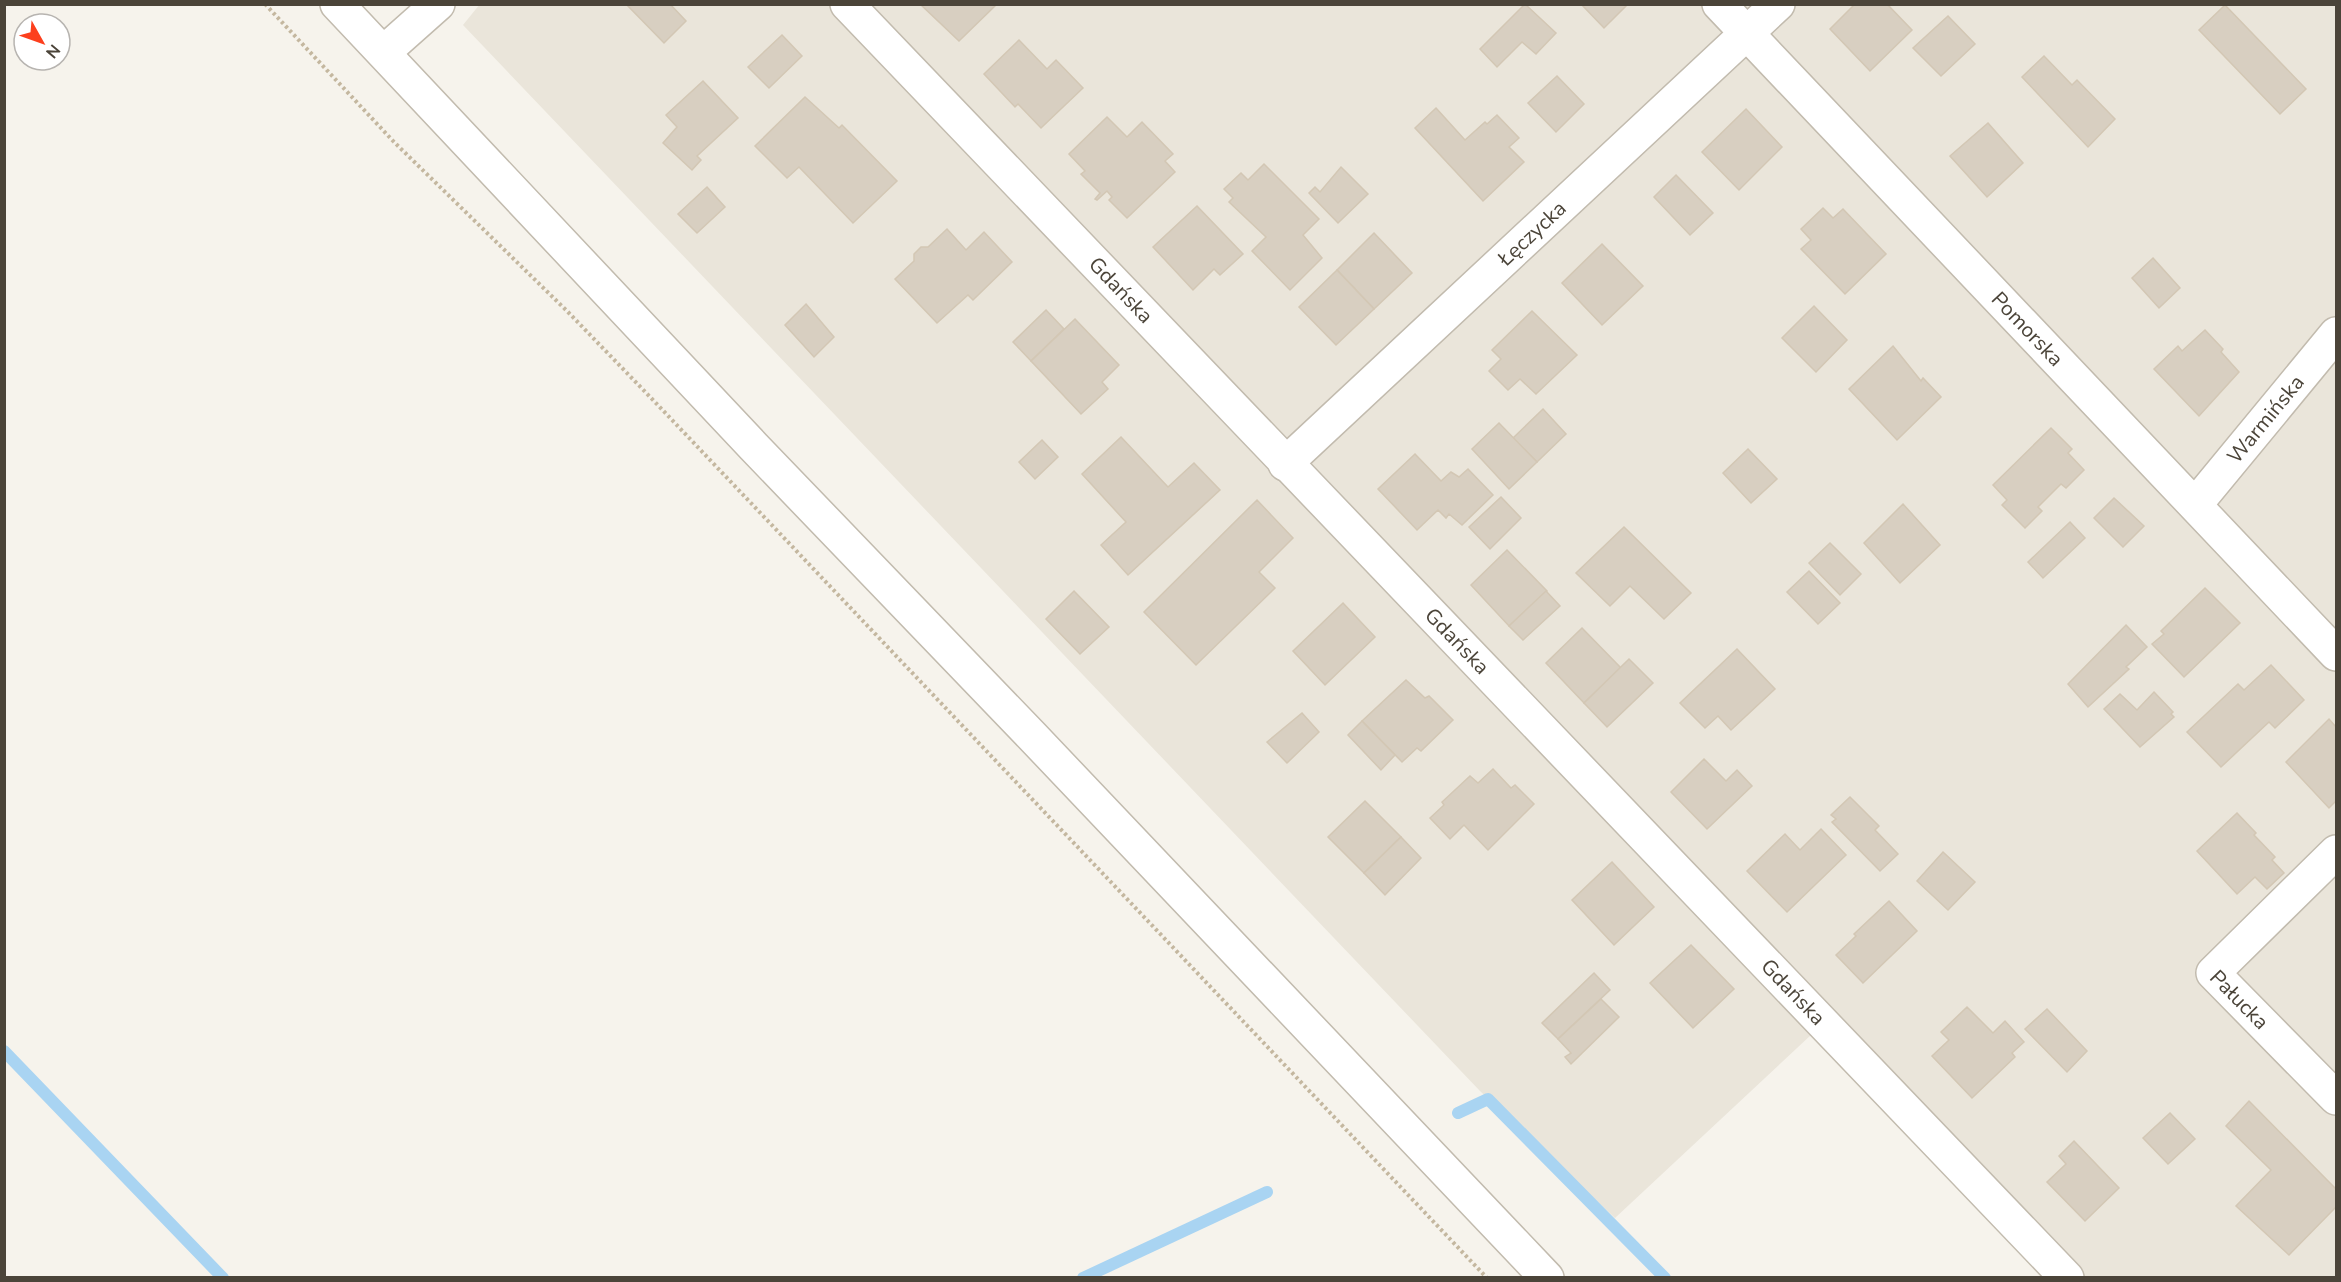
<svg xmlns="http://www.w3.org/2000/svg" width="2341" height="1282" viewBox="0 0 2341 1282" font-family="'Nunito Sans',sans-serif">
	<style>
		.residential { fill: #eae5da }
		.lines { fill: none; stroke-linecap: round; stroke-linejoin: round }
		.stream { stroke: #a9d4f2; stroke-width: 12 }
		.building { fill: #d8cfc1; stroke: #d3c7b4; stroke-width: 1.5 }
		.minor-casing { stroke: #c2bbae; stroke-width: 36 }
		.path { stroke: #c4b79f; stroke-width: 4; stroke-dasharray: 3 3; stroke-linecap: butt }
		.minor { stroke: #fff; stroke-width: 33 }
		.labels { text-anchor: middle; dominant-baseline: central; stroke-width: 4.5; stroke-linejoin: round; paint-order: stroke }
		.street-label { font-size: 21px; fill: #4b4439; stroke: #fff }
	</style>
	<rect width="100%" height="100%" fill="#f6f3ec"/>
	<!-- residential -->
	<path class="residential" d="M480,4L2336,5V1277H2043L1811,1035L1615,1218L1480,1091L463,25Z"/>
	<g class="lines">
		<!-- stream -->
		<g class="stream">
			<path d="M4,1051L223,1278"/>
			<path d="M1458,1113L1488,1099L1665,1278"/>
			<path d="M1083,1278L1267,1192"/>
		</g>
	</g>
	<!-- building -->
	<g class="building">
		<path d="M670,4L686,21L664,43L626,4Z"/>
		<path d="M920,4H997L959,41Z"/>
		<path d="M1525,4L1556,33L1536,54L1522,42L1497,67L1480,49Z"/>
		<path d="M1581,4H1628L1604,28Z"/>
		<path d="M1855,4H1887L1912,30L1870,71L1830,29Z"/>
		<path d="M2225,5L2306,89L2280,114L2199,30Z"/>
		<path d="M1948,16L1975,44L1941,76L1913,48Z"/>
		<path d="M782,35L802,56L769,88L748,67Z"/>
		<path d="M1019,40L1047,69L1056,60L1083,88L1041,128L1018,104L1015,107L984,74Z"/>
		<path d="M2044,56L2072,85L2077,80L2115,119L2088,147L2022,77Z"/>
		<path d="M1557,76L1584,104L1556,132L1528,103Z"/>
		<path d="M703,81L738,118L697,156L701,160L692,170L663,143L677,127L666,115Z"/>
		<path d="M805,97L839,128L842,125L897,181L853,223L799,167L787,178L755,146Z"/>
		<path d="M1436,108L1465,140L1485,122L1487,124L1497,115L1519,138L1509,147L1524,162L1483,201L1415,128Z"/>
		<path d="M1746,109L1782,147L1739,190L1702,152Z"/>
		<path d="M1107,117L1127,137L1142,122L1173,154L1165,161L1175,172L1127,218L1109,200L1112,197L1107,191L1097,200L1095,199L1100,193L1081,174L1085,171L1069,154Z"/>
		<path d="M1988,123L2023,163L1987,197L1950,156Z"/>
		<path d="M1264,164L1319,219L1303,235L1322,258L1290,290L1252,251L1266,237L1229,202L1233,198L1224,189L1241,173L1248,180Z"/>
		<path d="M1341,167L1368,194L1338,223L1309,193L1315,187L1320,192Z"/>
		<path d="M1676,175L1713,213L1690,235L1654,197Z"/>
		<path d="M707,187L725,207L697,233L678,214Z"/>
		<path d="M1197,206L1243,254L1220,275L1214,269L1193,290L1153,247Z"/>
		<path d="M1823,208L1833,218L1843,209L1886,254L1845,294L1801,249L1811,240L1801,229Z"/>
		<path d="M947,229L966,250L984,232L1012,262L973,300L968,295L937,323L895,279L914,261V254L921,247H928Z"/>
		<path d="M1374,233L1412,273L1374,309L1337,270Z"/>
		<path d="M1602,244L1643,286L1602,325L1562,283Z"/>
		<path d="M2153,258L2180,288L2159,308L2132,278Z"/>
		<path d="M1337,270L1374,309L1336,345L1299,307Z"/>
		<path d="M806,304L834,337L814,357L785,325Z"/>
		<path d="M1814,306L1847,340L1816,372L1782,338Z"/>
		<path d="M1046,310L1064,329L1031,361L1013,342Z"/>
		<path d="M1532,311L1577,355L1536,394L1520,379L1508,390L1489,371L1501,359L1492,350Z"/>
		<path d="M1075,319L1119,365L1102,382L1108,389L1081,414L1031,361Z"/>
		<path d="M2205,330L2223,349L2221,352L2239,372L2199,416L2154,369L2178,346L2182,351Z"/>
		<path d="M1893,346L1921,381L1923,378L1941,397L1897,440L1849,389Z"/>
		<path d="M1543,409L1566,434L1537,462L1513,438Z"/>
		<path d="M1499,423L1537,462L1509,489L1472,449Z"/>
		<path d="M2051,428L2072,449L2068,453L2084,470L2066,488L2061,484L2038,507L2042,511L2025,528L2002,505L2007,500L1993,485Z"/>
		<path d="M1121,437L1168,487L1194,463L1220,490L1128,575L1101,545L1126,522L1082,474Z"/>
		<path d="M1042,440L1058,457L1035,479L1019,462Z"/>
		<path d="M1748,449L1777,479L1751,503L1723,473Z"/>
		<path d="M1415,454L1441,481L1451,472L1459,477L1468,469L1493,495L1462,525L1449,514L1446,518L1438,510L1417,530L1378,489Z"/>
		<path d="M1501,497L1521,518L1490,549L1469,527Z"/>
		<path d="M2114,498L2144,526L2123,547L2094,518Z"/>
		<path d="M1257,500L1293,538L1259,572L1275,588L1196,665L1144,612Z"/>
		<path d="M1903,504L1940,545L1900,583L1864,543Z"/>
		<path d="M2070,522L2085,538L2043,578L2028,562Z"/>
		<path d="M1624,527L1691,593L1664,619L1630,586L1610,606L1576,573Z"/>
		<path d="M1830,543L1861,574L1840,595L1809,563Z"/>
		<path d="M1507,550L1547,591L1509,626L1471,585Z"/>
		<path d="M1809,571L1840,603L1818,624L1787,592Z"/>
		<path d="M2205,588L2240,623L2184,677L2152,644L2164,634L2161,631Z"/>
		<path d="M1074,591L1109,627L1080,654L1046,619Z"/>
		<path d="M1546,591L1560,606L1523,640L1509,626Z"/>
		<path d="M1343,603L1375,637L1325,685L1293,651Z"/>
		<path d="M2126,625L2147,647L2126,667L2129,669L2088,707L2068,684Z"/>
		<path d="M1582,628L1621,668L1584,703L1546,663Z"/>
		<path d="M1737,649L1775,689L1731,730L1718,716L1705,728L1680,703Z"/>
		<path d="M1629,659L1653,683L1607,727L1584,703Z"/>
		<path d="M2271,665L2304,700L2275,728L2269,722L2221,767L2187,732L2238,684L2244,690Z"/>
		<path d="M1406,680L1425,698L1429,696L1453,720L1421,751L1417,748L1402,762L1362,721Z"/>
		<path d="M2154,692L2173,712L2171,714L2174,717L2140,747L2104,709L2120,694L2137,710Z"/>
		<path d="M1302,713L1319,732L1287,763L1267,742Z"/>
		<path d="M2329,719L2336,727V801L2329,808L2286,762Z"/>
		<path d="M1362,721L1395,755L1381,770L1348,735Z"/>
		<path d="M1704,759L1726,781L1737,770L1752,786L1707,829L1671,792Z"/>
		<path d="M1493,769L1511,788L1515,785L1534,804L1488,850L1464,825L1450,839L1430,818L1444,805L1442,802L1470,776L1478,783Z"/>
		<path d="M1850,797L1879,826L1875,830L1898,854L1880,871L1832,822L1836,819L1831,815Z"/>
		<path d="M1365,801L1401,837L1364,873L1328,837Z"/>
		<path d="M2237,813L2256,833L2254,835L2275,857L2272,860L2284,873L2267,889L2255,877L2237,894L2197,851Z"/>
		<path d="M1821,829L1846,855L1787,912L1747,871L1785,834L1800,850Z"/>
		<path d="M1401,837L1421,858L1385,895L1364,873Z"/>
		<path d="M1943,852L1975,882L1948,910L1917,881Z"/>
		<path d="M1612,862L1654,907L1614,945L1572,900Z"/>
		<path d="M1889,901L1917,931L1863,983L1836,955L1856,936L1854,934Z"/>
		<path d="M1691,945L1734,989L1693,1028L1650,983Z"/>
		<path d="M1594,973L1610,990L1558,1039L1542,1023Z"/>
		<path d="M1601,999L1619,1017L1571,1064L1565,1057L1571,1053L1558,1039Z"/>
		<path d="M1967,1007L1993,1033L2005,1021L2024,1042L2012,1053L2015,1057L1972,1098L1932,1056L1949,1040L1941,1032Z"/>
		<path d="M2047,1009L2087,1051L2067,1072L2025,1029Z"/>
		<path d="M2249,1101L2336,1189V1207L2289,1255L2236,1206L2271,1170L2226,1126Z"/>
		<path d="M2170,1113L2195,1139L2168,1164L2143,1138Z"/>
		<path d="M2074,1141L2119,1188L2085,1221L2047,1182L2066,1164L2059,1156Z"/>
	</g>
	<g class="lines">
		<!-- minor casing -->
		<g class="minor-casing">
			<g id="minor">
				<path d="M337,4L754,447L1032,736L1547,1278"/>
				<path id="s1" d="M847,4L2067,1278"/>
				<path id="s2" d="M1719,4L2336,654"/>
				<path d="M384,52L438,4"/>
				<path id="s3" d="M1285,464L1778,4"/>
				<path id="s4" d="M2195,505L2336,334"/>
				<path id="s5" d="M2336,852L2213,973L2336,1098"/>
			</g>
		</g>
		<!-- path -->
		<path class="path" d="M265,4L394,142L568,312L654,401L1487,1278"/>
		<!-- minor -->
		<use href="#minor" class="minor"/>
	</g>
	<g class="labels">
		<!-- street labels -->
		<g class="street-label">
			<text stroke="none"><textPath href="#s3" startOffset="338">Łęczycka</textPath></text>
			<text stroke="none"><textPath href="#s1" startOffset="396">Gdańska</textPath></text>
			<text stroke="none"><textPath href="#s2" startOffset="448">Pomorska</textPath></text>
			<text stroke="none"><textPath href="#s4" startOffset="111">Warmińska</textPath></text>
			<text stroke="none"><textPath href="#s1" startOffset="882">Gdańska</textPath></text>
			<text stroke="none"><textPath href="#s1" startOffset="1368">Gdańska</textPath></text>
			<text stroke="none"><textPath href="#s5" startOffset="210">Pałucka</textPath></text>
		</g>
	</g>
	<!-- border -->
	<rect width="2341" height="1282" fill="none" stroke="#4b4439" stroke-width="12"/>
	<!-- north arrow -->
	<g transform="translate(42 42) rotate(130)"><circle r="28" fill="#ffffff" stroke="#b7b4b0" stroke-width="1.5"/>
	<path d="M0-4.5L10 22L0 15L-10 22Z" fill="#fc3f1d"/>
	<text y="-9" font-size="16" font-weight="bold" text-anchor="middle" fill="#4b4439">N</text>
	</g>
</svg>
